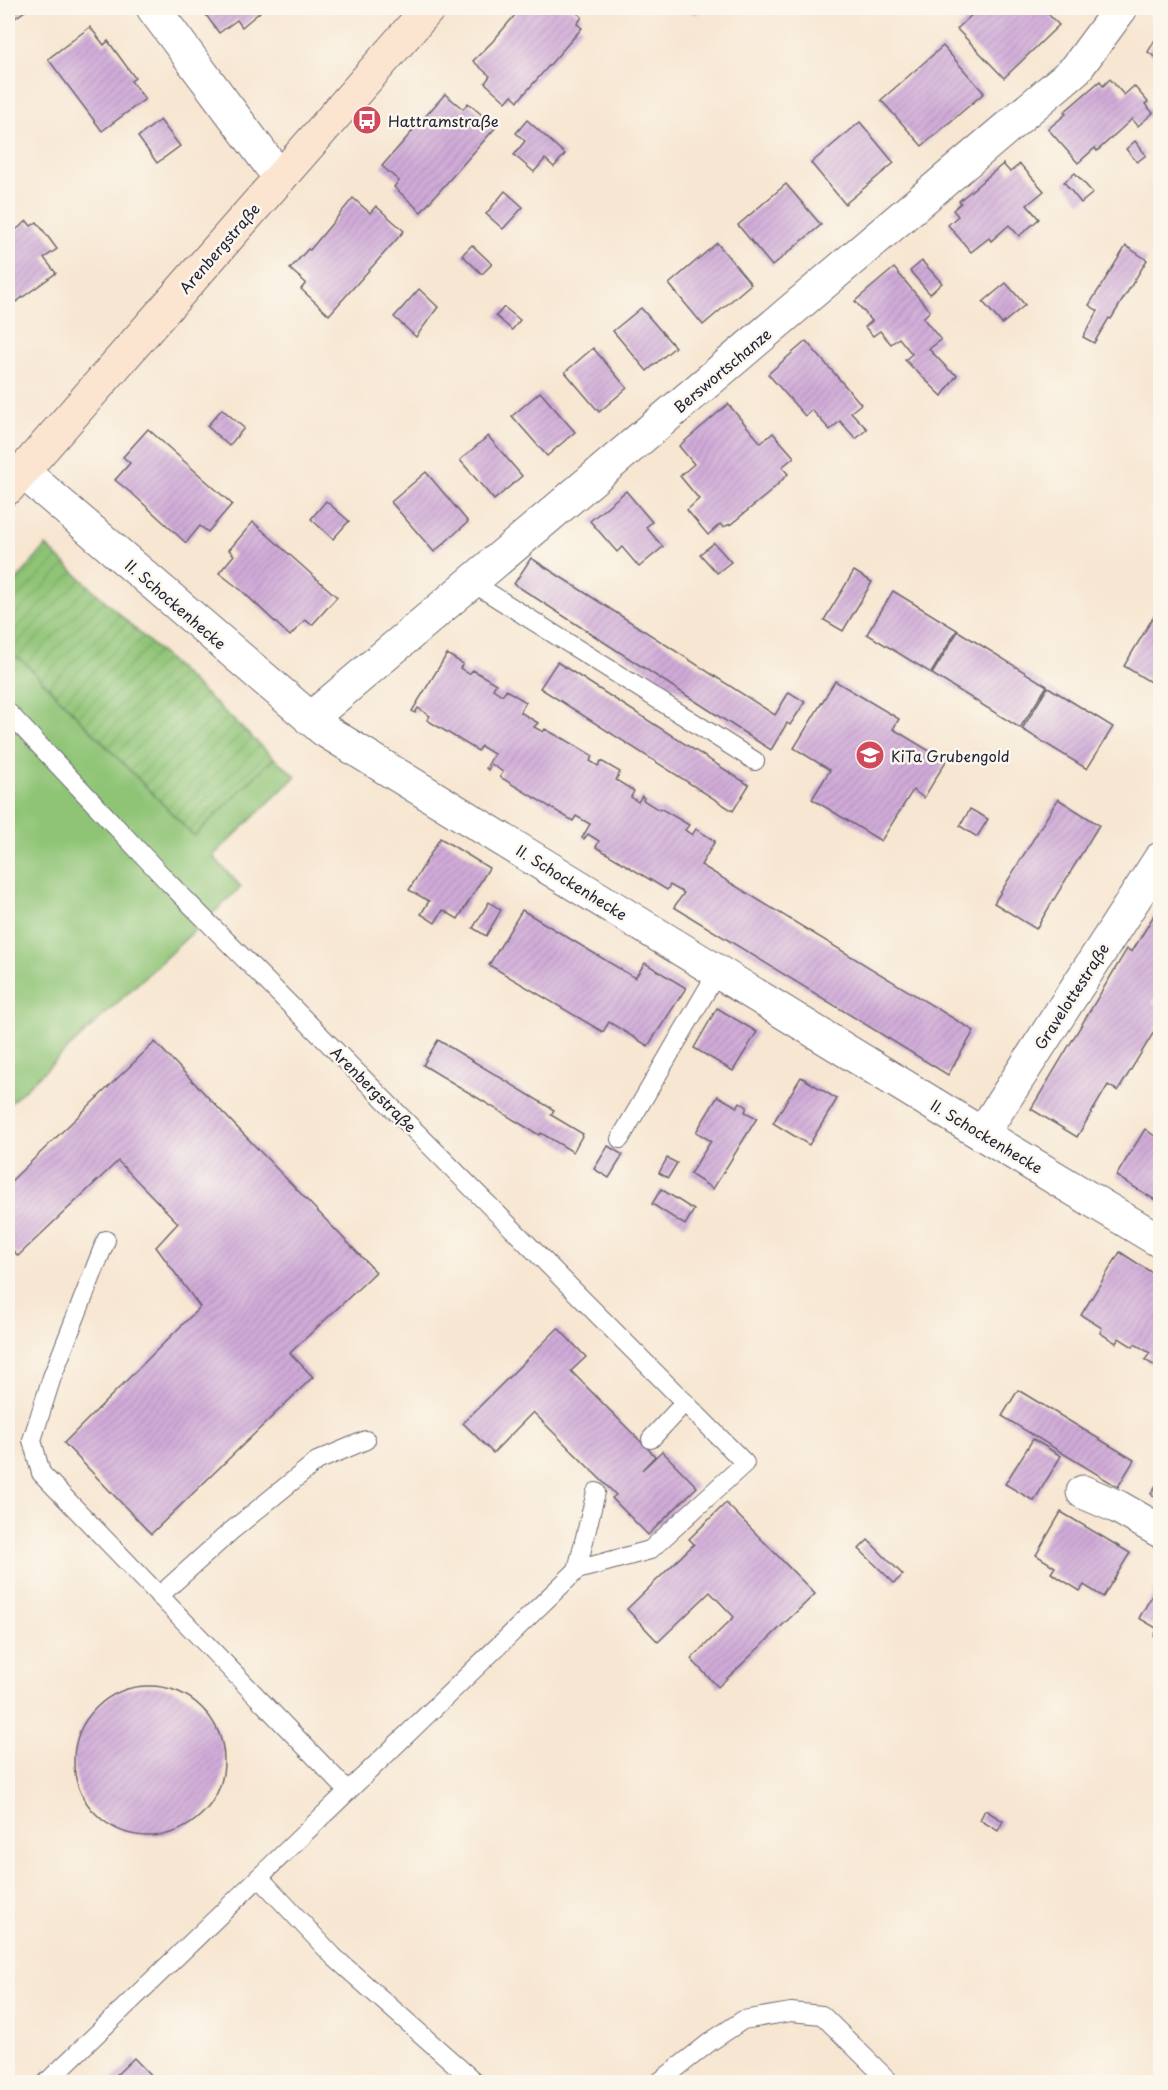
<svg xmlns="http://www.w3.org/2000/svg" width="1168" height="2090" viewBox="0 0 1168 2090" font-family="'Playpen Sans',sans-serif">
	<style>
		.green { fill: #8fc476; stroke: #587358; stroke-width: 1.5 }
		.garden { fill: url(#garden-furrows); stroke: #587358; stroke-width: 1.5 }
		.building { fill: url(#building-hatch) }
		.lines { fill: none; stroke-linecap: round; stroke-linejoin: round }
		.lane-casing { stroke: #6d6770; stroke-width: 20 }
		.street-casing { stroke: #6d6770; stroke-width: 35 }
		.secondary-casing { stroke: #6d6770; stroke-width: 35 }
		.lane { stroke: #fff; stroke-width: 18 }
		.street { stroke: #fff; stroke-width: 33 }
		.secondary { stroke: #fce5d0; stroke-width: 33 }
		.labels { text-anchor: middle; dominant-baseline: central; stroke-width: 5; stroke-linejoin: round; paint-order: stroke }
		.poi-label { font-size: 15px; fill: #22223b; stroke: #fbf7ec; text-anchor: start }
		.street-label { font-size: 15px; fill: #22223b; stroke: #fbf7ec }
	</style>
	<defs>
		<pattern id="garden-furrows" width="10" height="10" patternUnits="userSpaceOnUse" patternTransform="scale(1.5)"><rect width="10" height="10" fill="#8fc476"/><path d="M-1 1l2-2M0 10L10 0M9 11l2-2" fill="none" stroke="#7ba867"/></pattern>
		<pattern id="building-hatch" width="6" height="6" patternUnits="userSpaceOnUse" patternTransform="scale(1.5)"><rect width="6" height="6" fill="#d0abd8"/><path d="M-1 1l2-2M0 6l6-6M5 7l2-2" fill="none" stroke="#b293ba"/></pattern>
	</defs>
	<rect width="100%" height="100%" fill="#fbf7ec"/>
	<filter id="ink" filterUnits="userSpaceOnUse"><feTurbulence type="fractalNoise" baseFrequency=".0167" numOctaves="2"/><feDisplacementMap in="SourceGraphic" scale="12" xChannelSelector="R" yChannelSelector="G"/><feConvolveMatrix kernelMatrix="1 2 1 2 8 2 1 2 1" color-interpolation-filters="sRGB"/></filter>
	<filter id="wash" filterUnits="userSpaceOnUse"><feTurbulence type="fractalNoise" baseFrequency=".008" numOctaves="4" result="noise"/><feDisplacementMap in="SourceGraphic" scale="24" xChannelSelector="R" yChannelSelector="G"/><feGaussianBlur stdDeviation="1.35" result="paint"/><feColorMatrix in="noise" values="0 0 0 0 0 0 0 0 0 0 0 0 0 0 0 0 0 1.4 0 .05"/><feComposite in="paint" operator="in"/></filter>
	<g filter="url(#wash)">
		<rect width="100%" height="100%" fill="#f7e6d1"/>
		<!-- green -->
		<path class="green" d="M8,650L26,664L194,836L274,758L296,776L213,856L241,887L8,1105Z"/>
		<!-- garden -->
		<path class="garden" d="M46,546L274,758L194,836L26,664L8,650V590Z"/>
		<g id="blocks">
			<!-- building -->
			<g class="building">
				<path d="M8,8H29L8,23Z"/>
				<path d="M201,8H257L260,12L242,27L237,20L219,33Z"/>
				<path d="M521,8H571L582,17L577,24L582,28L518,101L512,95L506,102L485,83L490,76L473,61L493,41Z"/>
				<path d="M687,8H702L695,15Z"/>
				<path d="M979,8H1042L1059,25L1004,78L957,29Z"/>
				<path d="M90,27L104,45L108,41L135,78L131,81L145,99L102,131L48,59Z"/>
				<path d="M1160,31V60L1148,52Z"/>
				<path d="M943,46L984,93L922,146L881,100Z"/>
				<path d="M1110,79L1124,95L1134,86L1148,102L1145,104L1153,113L1138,126L1132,119L1097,151L1095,148L1078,163L1048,129L1066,114L1064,112L1100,81L1103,86Z"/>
				<path d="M445,94L463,109L468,103L496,127L421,212L394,187L399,181L382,166Z"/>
				<path d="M160,120L180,146L157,163L138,137Z"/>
				<path d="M527,120L565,154L554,167L545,159L534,172L514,155L525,141L516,133Z"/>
				<path d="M860,122L894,163L845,204L811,163Z"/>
				<path d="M1135,141L1146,155L1137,162L1126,149Z"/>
				<path d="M1003,164L1010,172L1020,164L1044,191L1027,205L1039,219L1019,236L1009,225L991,241L989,238L971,252L948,225L958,216L953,210L961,203L959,201Z"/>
				<path d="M1075,173L1093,193L1081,203L1064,182Z"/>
				<path d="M786,184L821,225L772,266L738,225Z"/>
				<path d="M505,191L523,207L503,229L486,214Z"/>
				<path d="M353,198L370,213L376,206L404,231L329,315L301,289L306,283L290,269L308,249L310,250Z"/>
				<path d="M27,221L31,226L37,222L57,249L44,258L56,273L16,302L8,291V236Z"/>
				<path d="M717,243L751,284L703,325L669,284Z"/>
				<path d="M472,245L492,264L482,274L462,255Z"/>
				<path d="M1126,246L1147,260L1111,319L1109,318L1094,343L1083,337L1098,311L1089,305Z"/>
				<path d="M922,261L942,283L930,294L910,271Z"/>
				<path d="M894,268L930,311L923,318L941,340L929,349L949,370L957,375L942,396L905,360L912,354L899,338L891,344L880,331L873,336L865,327L872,321L855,301Z"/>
				<path d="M1006,283L1025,305L1002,324L983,302Z"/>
				<path d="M419,289L438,307L416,337L394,317Z"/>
				<path d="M504,307L520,320L512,330L496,316Z"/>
				<path d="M641,308L675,347L647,371L613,331Z"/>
				<path d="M806,341L861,404L851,412L867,429L856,439L840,421L830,430L812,410L805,416L768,374Z"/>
				<path d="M593,348L627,388L599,412L565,372Z"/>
				<path d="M540,392L575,432L547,456L512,416Z"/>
				<path d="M728,404L761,443L773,433L794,457L782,467L788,474L769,493L731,524L723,527L720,524L708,535L687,510L699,499L680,476L694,464L679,446Z"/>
				<path d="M222,409L244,428L229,446L207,426Z"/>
				<path d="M148,429L232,504L208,532L200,526L186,543L136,497L115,480L130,463L123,457Z"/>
				<path d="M488,436L522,476L494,500L460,460Z"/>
				<path d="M426,472L468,522L434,552L391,502Z"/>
				<path d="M626,491L652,522L646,527L663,547L639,567L622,547L617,552L590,521Z"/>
				<path d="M326,501L349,521L333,539L311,519Z"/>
				<path d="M253,522L337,597L312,625L305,620L290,636L241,590L219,573L234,555L229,550Z"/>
				<path d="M714,543L731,562L717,573L700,554Z"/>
				<path d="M531,558L775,715L789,692L805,702L790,725L787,723L771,750L514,584Z"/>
				<path d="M854,571L872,582L843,631L824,620Z"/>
				<path d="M893,591L957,630L931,673L867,634Z"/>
				<path d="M1160,606V688L1124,666Z"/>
				<path d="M958,631L1047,686L1020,728L932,674Z"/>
				<path d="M447,654L463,664L460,668L469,674L473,670L496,684L493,689L502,695L506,690L526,702L520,712L538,723L534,727L543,732L545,729L563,739V738L593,756L590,761L598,766L601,761L620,772L616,780L634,791L631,797L638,802L642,796L644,798L643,800L659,810L660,808L689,825L685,830L692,835L696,829L715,841L701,865L974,1031L948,1075L674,907L684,893L670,885L667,890L596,847L599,841L588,834L584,839L582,838L590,824L576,816L573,821L500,777L503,772L491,764L488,770L486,768L494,754L481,746L478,751L427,720L430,716L418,708L415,713L412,711Z"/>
				<path d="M557,662L749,785L733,811L540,688Z"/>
				<path d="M835,681L899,719L893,729L946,761L924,798L913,790L881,841L812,799L830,770L794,748Z"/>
				<path d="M1048,687L1113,727L1087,769L1022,729Z"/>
				<path d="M1058,799L1099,825L1036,929L994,903Z"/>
				<path d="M970,809L988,819L977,837L960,826Z"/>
				<path d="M440,838L489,868L458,919L443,910L435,923L421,914L429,901L409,890Z"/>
				<path d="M489,902L501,910L486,936L473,928Z"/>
				<path d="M1160,905V990L1153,1002L1160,1008V1022L1118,1091L1108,1085L1077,1137L1031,1109L1127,949L1132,952Z"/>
				<path d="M522,910L635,978L645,963L686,988L648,1046L609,1022L603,1032L489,965Z"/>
				<path d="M717,1008L757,1032L733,1071L694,1048Z"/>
				<path d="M438,1040L554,1110L551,1115L583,1134L573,1152L541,1133L539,1135L423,1065Z"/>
				<path d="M155,1042L376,1272L290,1353L313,1377L151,1534L64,1443L200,1307L156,1247L178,1223L118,1161L18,1256L8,1245V1184Z"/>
				<path d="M801,1077L837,1099L809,1145L773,1123Z"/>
				<path d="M718,1096L737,1107L740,1102L747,1107L745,1112L757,1118L713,1189L690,1174L711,1141L696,1132Z"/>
				<path d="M1145,1129L1160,1140V1203L1116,1176Z"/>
				<path d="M608,1146L623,1155L609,1178L594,1169Z"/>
				<path d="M667,1158L677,1163L668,1178L659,1173Z"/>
				<path d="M661,1189L694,1210L685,1225L652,1204Z"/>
				<path d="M1120,1252L1160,1278V1369L1145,1360L1150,1353L1135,1344L1133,1347L1119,1338L1116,1343L1100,1333L1102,1328L1081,1315Z"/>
				<path d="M558,1328L586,1357L571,1371L655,1456L642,1470L662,1451L697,1487L648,1535L612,1498L616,1495L533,1412L493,1453L463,1423Z"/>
				<path d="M1018,1390L1134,1460L1118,1487L1002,1416Z"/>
				<path d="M1033,1439L1061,1456L1034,1501L1005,1484Z"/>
				<path d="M1160,1478V1500L1151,1494Z"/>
				<path d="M726,1503L815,1594L718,1687L691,1659L734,1617L710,1592L658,1642L627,1609L694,1544L689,1539Z"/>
				<path d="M1061,1512L1130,1553L1103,1597L1084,1585L1080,1591L1051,1573L1055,1567L1036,1555Z"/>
				<path d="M868,1540L903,1575L894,1583L859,1549Z"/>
				<path d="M1160,1582V1640L1154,1636L1158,1629L1139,1618Z"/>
				<circle cx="149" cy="1761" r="75"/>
				<path d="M985,1810L1003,1821L998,1831L980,1820Z"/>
				<path d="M134,2058L157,2082H109Z"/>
			</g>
		</g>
	</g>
	<g filter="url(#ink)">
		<use href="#blocks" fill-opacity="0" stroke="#6d6770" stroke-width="1.5"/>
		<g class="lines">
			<!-- lane casing -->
			<g class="lane-casing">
				<g id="lane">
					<path d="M475,580L481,588L755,761"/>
					<path d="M8,712L169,883L745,1463L650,1550L577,1570L47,2082"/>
					<path d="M620,1139L718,971"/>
					<path d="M106,1240L52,1377L32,1440L41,1473L348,1791"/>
					<path d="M651,1439L685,1402"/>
					<path d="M577,1570L596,1492"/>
					<path d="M159,1596L230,1532L317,1461L366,1440"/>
					<path d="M259,1877L334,1957L475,2082"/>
					<path d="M659,2082L710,2042L743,2020L791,2012L822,2015L890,2082"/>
				</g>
			</g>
			<!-- street casing -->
			<g class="street-casing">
				<g id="street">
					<path d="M153,8L280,178"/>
					<path d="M22,471L324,730L982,1134L1160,1241"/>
					<path d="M310,719L1076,69L1121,8"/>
					<path d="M982,1134L1160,859"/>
					<path d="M1083,1492L1118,1507L1160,1531"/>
				</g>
			</g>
			<!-- secondary casing -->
			<g class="secondary-casing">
				<path id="secondary" d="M8,488L429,8"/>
			</g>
			<!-- lane -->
			<use href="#lane" class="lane"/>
			<!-- street -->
			<use href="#street" class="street"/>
			<!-- secondary -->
			<use href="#secondary" class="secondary"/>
		</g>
	</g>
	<!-- icons -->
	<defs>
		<g id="bus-disc" transform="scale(1.5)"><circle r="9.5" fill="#d1495b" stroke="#fbf7ec"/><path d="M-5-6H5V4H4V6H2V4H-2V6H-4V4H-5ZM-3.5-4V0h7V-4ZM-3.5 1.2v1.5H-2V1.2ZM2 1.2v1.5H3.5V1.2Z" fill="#fff"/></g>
		<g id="school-disc" transform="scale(1.5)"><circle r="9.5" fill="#d1495b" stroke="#fbf7ec"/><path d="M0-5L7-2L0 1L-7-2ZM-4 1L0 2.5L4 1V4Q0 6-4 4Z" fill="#fff"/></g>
	</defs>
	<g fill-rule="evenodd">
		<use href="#bus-disc" x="367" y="120"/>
		<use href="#school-disc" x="870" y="755"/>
	</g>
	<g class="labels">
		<!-- poi labels -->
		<g class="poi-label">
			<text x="388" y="120">Hattramstraße</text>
			<text x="891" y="755">KiTa Grubengold</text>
		</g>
		<!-- street labels -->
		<g class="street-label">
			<text transform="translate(219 248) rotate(-49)">Arenbergstraße</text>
			<text transform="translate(722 370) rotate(-40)">Berswortschanze</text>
			<text transform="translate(176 604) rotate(41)">II. Schockenhecke</text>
			<text transform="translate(572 882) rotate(32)">II. Schockenhecke</text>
			<text transform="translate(1071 996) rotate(-57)">Gravelottestraße</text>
			<text transform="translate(374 1089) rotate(45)">Arenbergstraße</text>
			<text transform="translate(987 1136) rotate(31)">II. Schockenhecke</text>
		</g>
	</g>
	<!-- margin -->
	<rect width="1168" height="2090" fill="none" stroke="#fbf7ec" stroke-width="30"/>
</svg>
